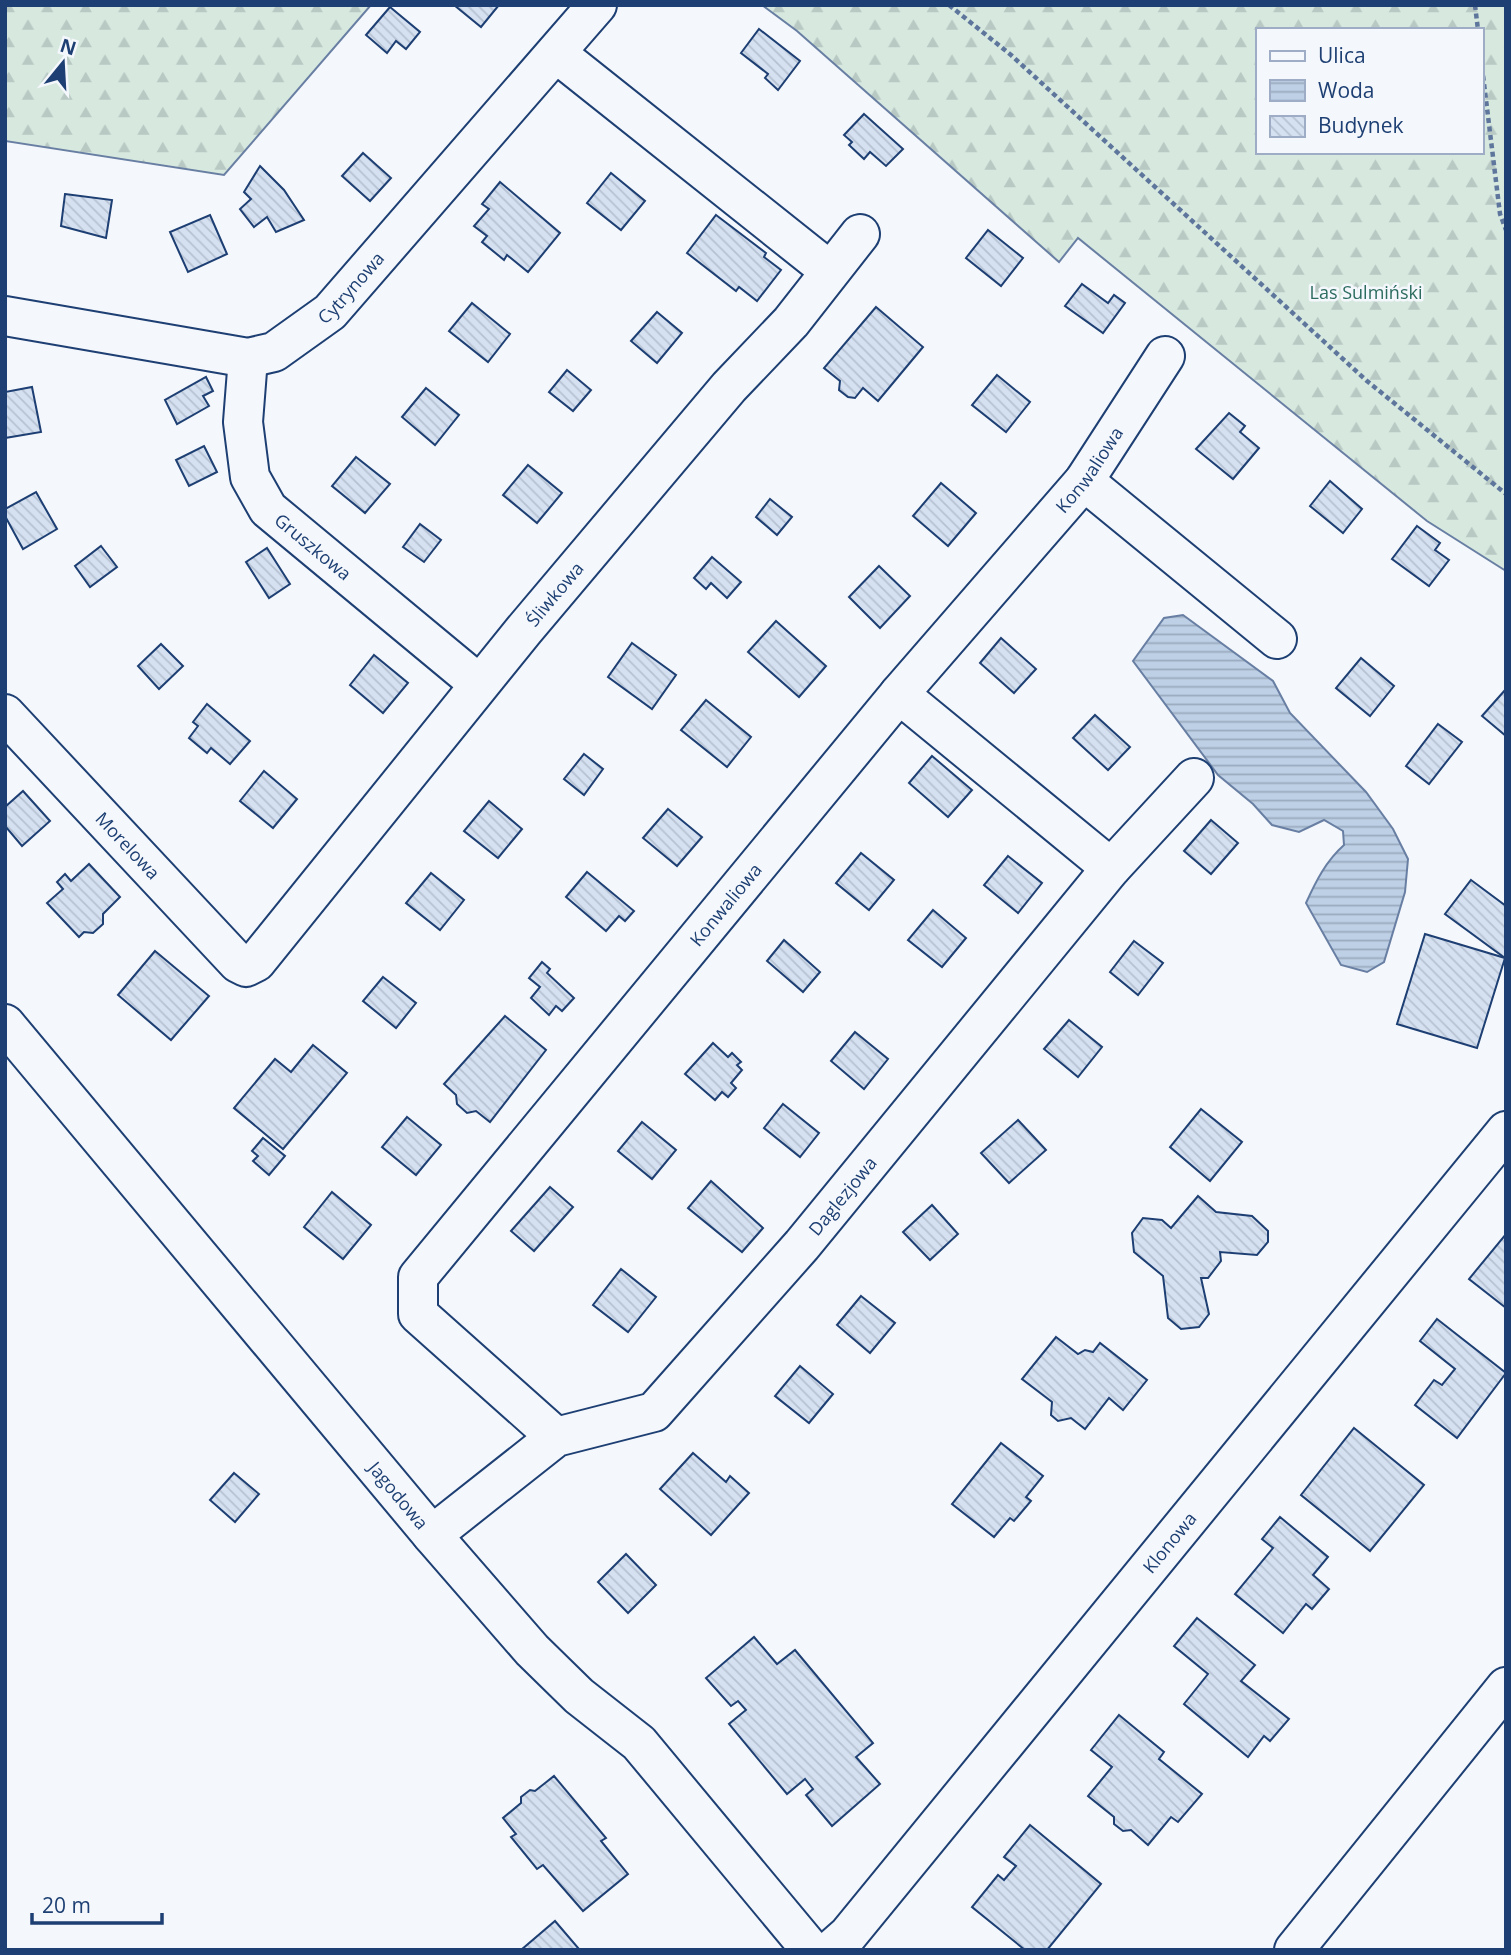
<svg xmlns="http://www.w3.org/2000/svg" width="1511" height="1955" viewBox="0 0 1511 1955" font-family="'Open Sans',sans-serif">
	<style>
		.forest { fill: url(#forest-firs); stroke: #687fa3; stroke-width: 2; fill-rule: evenodd }
		.water { fill: url(#water-rules); stroke: #687fa3; stroke-width: 2 }
		.building { fill: url(#building-back-hatch); stroke: #1d3f73; stroke-width: 2 }
		.lines { fill: none; stroke-linecap: round; stroke-linejoin: round }
		.minor-casing { stroke: #1d3f73; stroke-width: 42 }
		.path { stroke: #5e769c; stroke-width: 4.5; stroke-dasharray: 5 3.5; stroke-linecap: butt }
		.minor { stroke: #f4f7fb; stroke-width: 38 }
		.labels { text-anchor: middle; dominant-baseline: central; stroke-width: 5; stroke-linejoin: round; paint-order: stroke }
		.street-label { font-size: 18px; fill: #1d3f73; stroke: #f4f7fb }
		.park-label { font-size: 18px; fill: #2c6c60; stroke: #f4f7fb }
	</style>
	<defs>
		<pattern id="forest-firs" width="22" height="20" patternUnits="userSpaceOnUse" patternTransform="scale(1.75)"><rect width="22" height="20" fill="#d7e8df"/><path d="M5 1l3.5 6h-7zM16 11l3.5 6h-7z" fill="#b8c8c3"/></pattern>
		<pattern id="water-rules" width="6" height="5" patternUnits="userSpaceOnUse" patternTransform="scale(1.75)"><rect width="6" height="5" fill="#bed0e5"/><path d="M0 2.5h6" fill="none" stroke="#9aaabe"/></pattern>
		<pattern id="building-back-hatch" width="6" height="6" patternUnits="userSpaceOnUse" patternTransform="scale(1.75)"><rect width="6" height="6" fill="#d5e0f0"/><path d="M-1 5l2 2M0 0l6 6M5-1l2 2" fill="none" stroke="#b6c1d1"/></pattern>
	</defs>
	<rect width="100%" height="100%" fill="#f4f7fb"/>
	<!-- forest -->
	<g class="forest">
		<path d="M5,5H371L224,175L5,141Z"/>
		<path d="M762,5H1506V571L1427,521L1078,238L1059,262L797,31ZM1257,30H1481V152H1257Z"/>
	</g>
	<!-- water -->
	<path class="water" d="M1183,615L1273,681L1290,713L1366,792L1393,829L1408,859L1405,892L1384,962L1367,972L1341,965L1306,903C1316,881 1326,861 1344,845L1343,831L1324,820L1299,832L1272,825L1253,804L1218,775L1133,661L1164,618Z"/>
	<!-- building -->
	<g class="building">
		<path d="M454,5H499L481,27Z"/>
		<path d="M390,7L420,32L406,49L396,41L387,53L366,35Z"/>
		<path d="M759,29L800,61L778,90L765,78L768,74L741,53Z"/>
		<path d="M864,114L903,149L886,166L870,152L864,159L849,145L852,142L844,135Z"/>
		<path d="M363,153L391,178L370,201L342,176Z"/>
		<path d="M260,166L284,190L304,220L276,232L267,217L254,227L240,209L251,199L244,192Z"/>
		<path d="M611,173L645,201L621,230L587,203Z"/>
		<path d="M500,182L560,233L528,272L507,255L504,260L482,242L487,236L474,226L489,209L482,204Z"/>
		<path d="M65,194L112,200L106,238L61,226Z"/>
		<path d="M210,215L227,254L188,272L170,232Z"/>
		<path d="M716,215L766,253L764,257L781,270L757,301L739,287L736,291L687,253Z"/>
		<path d="M988,230L1023,258L1001,286L966,258Z"/>
		<path d="M1082,284L1108,303L1114,295L1125,303L1103,333L1065,306Z"/>
		<path d="M472,303L510,334L488,362L449,331Z"/>
		<path d="M876,307L923,347L878,401L863,388L855,398L848,397L839,390L840,381L824,368Z"/>
		<path d="M657,312L682,333L657,363L631,341Z"/>
		<path d="M567,370L591,390L573,411L549,392Z"/>
		<path d="M997,375L1030,402L1006,432L972,405Z"/>
		<path d="M206,377L213,391L203,396L209,406L177,424L165,400Z"/>
		<path d="M32,387L41,432L5,438V392Z"/>
		<path d="M426,388L459,415L435,445L402,417Z"/>
		<path d="M1229,413L1245,426L1240,432L1259,448L1233,479L1196,449Z"/>
		<path d="M204,446L217,472L189,486L176,460Z"/>
		<path d="M356,457L390,484L365,513L332,486Z"/>
		<path d="M528,465L562,493L537,523L503,495Z"/>
		<path d="M1330,481L1362,509L1343,533L1310,506Z"/>
		<path d="M941,483L976,513L948,546L913,516Z"/>
		<path d="M36,492L57,529L23,549L5,516V509Z"/>
		<path d="M770,499L792,517L777,535L756,517Z"/>
		<path d="M420,524L441,540L424,562L403,547Z"/>
		<path d="M1417,526L1440,543L1435,550L1449,560L1429,586L1392,559Z"/>
		<path d="M101,546L117,567L90,587L75,566Z"/>
		<path d="M267,548L290,584L269,598L246,562Z"/>
		<path d="M712,557L741,582L727,598L711,583L706,589L694,578Z"/>
		<path d="M879,566L910,596L880,628L849,597Z"/>
		<path d="M776,621L826,666L799,697L748,652Z"/>
		<path d="M1001,638L1036,669L1014,693L980,663Z"/>
		<path d="M632,643L676,675L652,709L608,677Z"/>
		<path d="M161,644L183,666L159,689L138,666Z"/>
		<path d="M374,655L408,683L383,713L350,685Z"/>
		<path d="M1361,658L1394,686L1370,716L1336,688Z"/>
		<path d="M1506,689V736L1482,716Z"/>
		<path d="M706,700L751,737L727,767L681,730Z"/>
		<path d="M207,704L250,741L230,764L211,748L207,753L189,738L198,726L193,722Z"/>
		<path d="M1095,715L1130,747L1108,770L1073,738Z"/>
		<path d="M1438,724L1462,742L1429,784L1406,766Z"/>
		<path d="M584,754L603,769L584,795L564,779Z"/>
		<path d="M932,756L972,790L948,817L909,783Z"/>
		<path d="M264,771L297,799L273,828L240,801Z"/>
		<path d="M23,791L50,821L22,846L5,826V807Z"/>
		<path d="M489,801L522,829L498,858L464,831Z"/>
		<path d="M668,809L702,837L677,866L643,838Z"/>
		<path d="M1211,820L1238,843L1211,874L1184,851Z"/>
		<path d="M861,853L894,880L869,910L836,883Z"/>
		<path d="M1008,856L1042,883L1018,913L984,885Z"/>
		<path d="M89,864L120,897L103,914V924L93,933L84,932L79,937L47,903L63,889L57,882L65,874L71,881Z"/>
		<path d="M587,872L634,911L625,921L619,916L606,931L566,897Z"/>
		<path d="M431,873L464,900L440,930L406,903Z"/>
		<path d="M1471,880L1506,906L1505,958L1445,914Z"/>
		<path d="M933,910L966,938L942,967L908,940Z"/>
		<path d="M1425,934L1505,958L1477,1048L1397,1024Z"/>
		<path d="M784,940L820,972L803,992L767,961Z"/>
		<path d="M1134,941L1163,963L1138,995L1110,972Z"/>
		<path d="M155,951L209,996L171,1040L118,995Z"/>
		<path d="M542,962L550,969L547,973L574,998L562,1011L556,1006L549,1015L531,998L540,987L529,978Z"/>
		<path d="M383,977L416,1003L396,1028L363,1001Z"/>
		<path d="M505,1016L546,1050L490,1122L476,1111L467,1113L457,1104L456,1095L444,1084Z"/>
		<path d="M1069,1020L1102,1047L1078,1077L1044,1049Z"/>
		<path d="M855,1032L888,1059L864,1089L831,1061Z"/>
		<path d="M713,1043L728,1057L732,1053L741,1062L737,1065L742,1070L731,1083L736,1088L728,1097L722,1092L715,1100L685,1074Z"/>
		<path d="M313,1045L347,1073L283,1149L234,1108L275,1059L291,1072Z"/>
		<path d="M783,1104L819,1133L800,1157L764,1128Z"/>
		<path d="M1201,1109L1242,1142L1210,1181L1170,1147Z"/>
		<path d="M407,1117L441,1145L416,1175L382,1147Z"/>
		<path d="M1018,1120L1046,1150L1009,1183L981,1153Z"/>
		<path d="M642,1122L676,1150L652,1179L618,1151Z"/>
		<path d="M263,1138L285,1156L269,1175L253,1161L258,1156L252,1151Z"/>
		<path d="M711,1181L763,1228L742,1252L688,1208Z"/>
		<path d="M550,1187L573,1207L534,1251L511,1231Z"/>
		<path d="M332,1192L371,1225L343,1259L304,1227Z"/>
		<path d="M1198,1196L1216,1212L1252,1216L1268,1231V1242L1257,1255L1220,1252L1221,1261L1208,1278H1201L1209,1314L1199,1327L1181,1329L1168,1318L1163,1276L1134,1252L1132,1233L1143,1218L1162,1220L1171,1228Z"/>
		<path d="M932,1205L958,1234L930,1260L903,1232Z"/>
		<path d="M1506,1234V1308L1469,1279Z"/>
		<path d="M621,1269L656,1297L628,1332L593,1305Z"/>
		<path d="M861,1296L895,1323L870,1353L837,1325Z"/>
		<path d="M1437,1319L1506,1373L1457,1438L1415,1405L1434,1380L1442,1385L1455,1369L1420,1341Z"/>
		<path d="M1056,1337L1078,1354L1085,1350L1093,1352L1100,1343L1147,1380L1123,1410L1109,1398L1085,1429L1071,1418L1058,1421L1051,1415L1052,1402L1022,1379Z"/>
		<path d="M800,1366L833,1394L809,1423L775,1396Z"/>
		<path d="M1354,1428L1424,1485L1370,1551L1301,1495Z"/>
		<path d="M1001,1443L1043,1476L1026,1497L1031,1501L1014,1521L1010,1518L994,1537L952,1504Z"/>
		<path d="M693,1453L726,1482L730,1476L749,1493L711,1535L660,1489Z"/>
		<path d="M234,1473L259,1494L235,1522L210,1500Z"/>
		<path d="M1280,1517L1328,1557L1313,1575L1329,1589L1312,1609L1306,1604L1283,1633L1235,1594L1273,1548L1262,1539Z"/>
		<path d="M626,1554L656,1585L628,1613L598,1582Z"/>
		<path d="M1197,1618L1255,1665L1241,1681L1289,1719L1270,1741L1264,1736L1248,1757L1184,1704L1208,1674L1174,1646Z"/>
		<path d="M754,1637L777,1664L795,1650L873,1743L856,1757L880,1784L832,1826L806,1795L813,1789L805,1779L787,1794L729,1724L746,1710L738,1701L731,1706L706,1678Z"/>
		<path d="M1119,1715L1164,1752L1159,1759L1202,1794L1178,1822L1171,1817L1148,1845L1131,1830L1123,1831L1114,1824V1817L1088,1796L1112,1767L1091,1750Z"/>
		<path d="M554,1776L606,1838L601,1841L628,1874L583,1911L543,1865L537,1869L511,1837L516,1834L503,1818L521,1803V1797L530,1790L535,1791Z"/>
		<path d="M1030,1825L1101,1884L1047,1950H1025L972,1907L998,1875L1004,1880L1016,1866L1004,1857Z"/>
		<path d="M555,1921L579,1949L521,1950Z"/>
	</g>
	<g class="lines">
		<!-- minor casing -->
		<g class="minor-casing">
			<g id="minor">
				<path d="M556,53L830,271"/>
				<path id="s1" d="M5,316L248,358L274,352L330,312L597,5"/>
				<path id="s2" d="M248,358L243,422L250,477L268,509L479,684"/>
				<path d="M1084,481L1277,639"/>
				<path d="M899,694L1111,868"/>
				<path id="s3" d="M5,714L238,963L246,967L256,962L524,630L729,387L791,322L860,234"/>
				<path id="s4" d="M5,1024L432,1535L532,1650L579,1696L639,1743L811,1950"/>
				<path id="s5" d="M556,1437L418,1314V1277L899,694L1084,481L1165,356"/>
				<path id="s6" d="M432,1535L556,1437L654,1412L802,1245L1111,868L1194,778"/>
				<path id="s7" d="M831,1950L848,1935L1506,1131"/>
				<path d="M1294,1950L1506,1687"/>
			</g>
		</g>
		<!-- path -->
		<g class="path">
			<path d="M949,5L1011,55L1367,381L1506,494"/>
			<path d="M1475,5L1478,30"/>
			<path d="M1481,59L1500,214L1506,230"/>
		</g>
		<!-- minor -->
		<use href="#minor" class="minor"/>
	</g>
	<g class="labels">
		<!-- street labels -->
		<g class="street-label">
			<text stroke="none"><textPath href="#s1" startOffset="374">Cytrynowa</textPath></text>
			<text stroke="none"><textPath href="#s5" startOffset="1272">Konwaliowa</textPath></text>
			<text stroke="none"><textPath href="#s2" startOffset="215">Gruszkowa</textPath></text>
			<text stroke="none"><textPath href="#s3" startOffset="835">Śliwkowa</textPath></text>
			<text stroke="none"><textPath href="#s3" startOffset="180">Morelowa</textPath></text>
			<text stroke="none"><textPath href="#s5" startOffset="705">Konwaliowa</textPath></text>
			<text stroke="none"><textPath href="#s6" startOffset="546">Daglezjowa</textPath></text>
			<text stroke="none"><textPath href="#s4" startOffset="614">Jagodowa</textPath></text>
			<text stroke="none"><textPath href="#s7" startOffset="530">Klonowa</textPath></text>
		</g>
		<!-- park labels -->
		<g class="park-label">
			<text x="1366" y="292">Las Sulmiński</text>
		</g>
	</g>
	<!-- border -->
	<rect width="1511" height="1955" fill="none" stroke="#1d3f73" stroke-width="14"/>
	<!-- legend -->
	<rect x="1256" y="28" width="228" height="126" fill="#f4f7fb" stroke="#9eadc5" stroke-width="2"/>
	<rect x="1270" y="51" width="35" height="10" fill="#f4f7fb" stroke="#9eadc5" stroke-width="2"/>
	<text x="1318" y="63" font-size="21" fill="#1d3f73">Ulica</text>
	<rect x="1270" y="80" width="35" height="21" fill="url(#water-rules)" stroke="#9eadc5" stroke-width="2"/>
	<text x="1318" y="98" font-size="21" fill="#1d3f73">Woda</text>
	<rect x="1270" y="116" width="35" height="21" fill="url(#building-back-hatch)" stroke="#9eadc5" stroke-width="2"/>
	<text x="1318" y="133" font-size="21" fill="#1d3f73">Budynek</text>
	<!-- north arrow -->
	<g transform="translate(63 63) rotate(18)" stroke="#f4f7fb" stroke-width="5" paint-order="stroke">
	<path d="M0-5L12 26L0 18L-12 26Z" fill="#1d3f73"/>
	<text y="-10" font-size="19" font-weight="bold" text-anchor="middle" fill="#1d3f73">N</text>
	</g>
	<!-- scale -->
	<path d="M32 1913v10h130v-10" fill="none" stroke="#1d3f73" stroke-width="3.5"/>
	<text x="42" y="1913" font-size="21" fill="#1d3f73" stroke="#f4f7fb" stroke-width="5" paint-order="stroke">20 m</text>
</svg>
